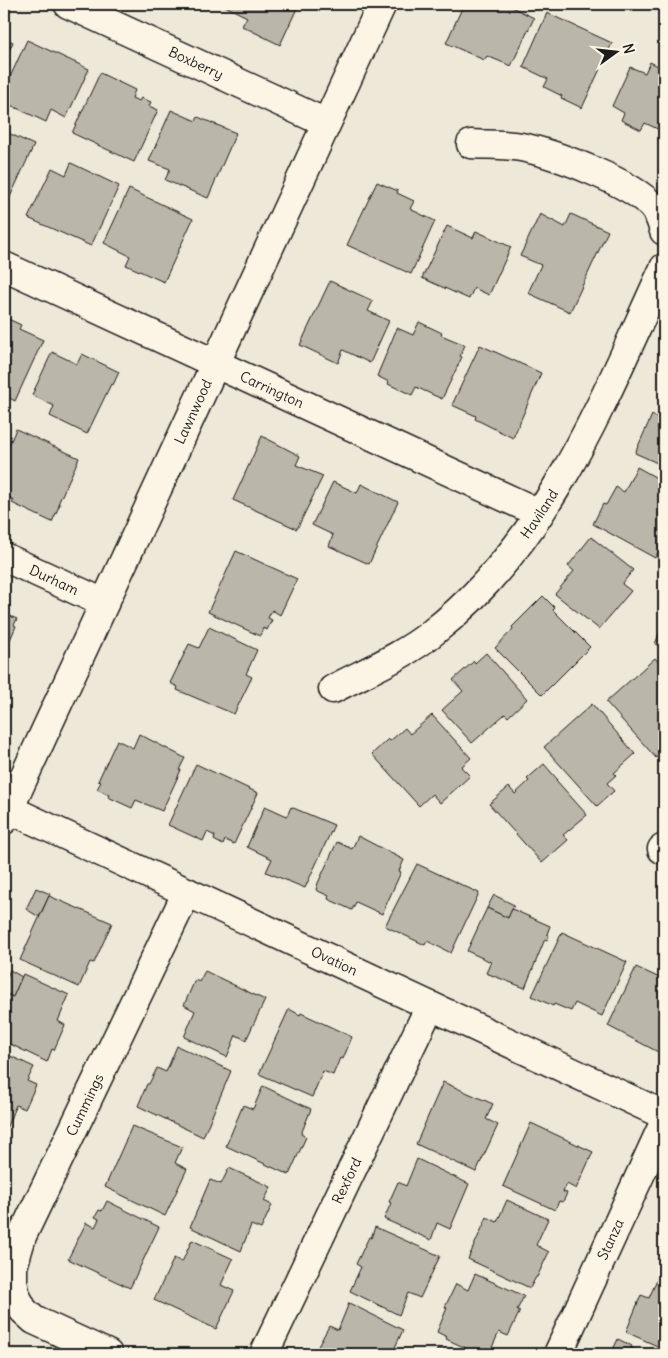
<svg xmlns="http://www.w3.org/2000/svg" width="668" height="1358" viewBox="0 0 668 1358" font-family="Delius,sans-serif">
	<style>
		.building { fill: #bab6aa; stroke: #1c1c1c }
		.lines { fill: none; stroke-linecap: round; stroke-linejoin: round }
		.minor-casing { stroke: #1c1c1c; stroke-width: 31 }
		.tertiary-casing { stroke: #1c1c1c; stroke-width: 31 }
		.minor { stroke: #fcf5e5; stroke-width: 28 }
		.tertiary { stroke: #fcf5e5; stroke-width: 28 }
		.labels { text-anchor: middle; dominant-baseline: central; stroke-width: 5; stroke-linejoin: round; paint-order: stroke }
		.street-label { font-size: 14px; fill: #1c1c1c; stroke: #fcf5e5 }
	</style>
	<rect width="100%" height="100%" fill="#eee8d9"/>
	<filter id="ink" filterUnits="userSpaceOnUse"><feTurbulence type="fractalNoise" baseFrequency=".02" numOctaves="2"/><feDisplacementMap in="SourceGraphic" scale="10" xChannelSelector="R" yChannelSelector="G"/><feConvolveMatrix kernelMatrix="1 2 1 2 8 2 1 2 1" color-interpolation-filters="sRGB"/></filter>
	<g filter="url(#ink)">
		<!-- building -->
		<g class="building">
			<path d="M221,4H299L280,45L242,26L247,17Z"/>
			<path d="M464,4H514L512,7L534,18L511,66L487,56L484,60L446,43Z"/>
			<path d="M547,13L612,43L582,108L561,98L562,96L544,87L548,79L523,67Z"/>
			<path d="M4,38L13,42L4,62Z"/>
			<path d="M27,40L89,69L66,118L51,110L46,122L4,102V90Z"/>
			<path d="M650,62L664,69V132L645,123L641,130L621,120L624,113L612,106L630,67L645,73Z"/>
			<path d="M100,73L135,90L132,98L139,101L141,98L151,102L149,106L158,110L134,162L72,133Z"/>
			<path d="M171,110L196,121L198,117L236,133L208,198L165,180L170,169L149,161Z"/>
			<path d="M4,131L34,145L4,210Z"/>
			<path d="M71,163L119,186L91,246L28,218L52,168L66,175Z"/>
			<path d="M377,182L398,191L397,193L414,201L410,209L435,221L411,274L347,245Z"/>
			<path d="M129,189L193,219L164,282L126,265L130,256L104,243Z"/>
			<path d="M540,214L565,227L571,214L608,231L570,312L528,293L541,265L520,256Z"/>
			<path d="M447,226L473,238L476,231L511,247L489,295L474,288L469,299L422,278Z"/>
			<path d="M330,281L373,301L368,311L389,321L370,363L343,350L338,363L300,345Z"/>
			<path d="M4,317L21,325L19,329L43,340L15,401L4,395Z"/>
			<path d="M419,322L442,333L441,335L465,345L460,356L462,357L442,399L416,387L412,395L388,384L389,382L377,376L397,328L413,335Z"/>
			<path d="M480,345L541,373L513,438L475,419L476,416L452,405Z"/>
			<path d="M52,352L77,364L82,354L119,372L113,385L111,384L87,434L50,416L54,406L32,395Z"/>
			<path d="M664,404V466L635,453L652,415L658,418Z"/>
			<path d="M16,429L79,458L58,504H60L52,522L12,503L14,500L4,495V457Z"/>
			<path d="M262,436L300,456L296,465L323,476L297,529L233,500Z"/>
			<path d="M637,467L664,482V541L655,558L593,524L603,504L606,505L616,487L624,492Z"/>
			<path d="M333,482L357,493L361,484L398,502L369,564L329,546L333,535L312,525Z"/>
			<path d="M591,537L633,570L622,584L631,591L599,629L555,594L574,571L568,566Z"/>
			<path d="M236,551L297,579L280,615L272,610L268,618L272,620L267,630L263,628L260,636L208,612Z"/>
			<path d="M543,596L555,608L553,610L590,647L542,695L495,648L513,629L512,627Z"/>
			<path d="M4,611L6,612L5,614L17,619L14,625L16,626L4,654Z"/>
			<path d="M664,623V648L655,644Z"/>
			<path d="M209,627L257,650L246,674L252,677L234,714L177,690L178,687L170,683L189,644L199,648Z"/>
			<path d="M486,653L527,699L508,717L505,714L472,743L442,710L463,691L453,680L474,661L475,663Z"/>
			<path d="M655,658L664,668V750L656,758L606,702Z"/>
			<path d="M592,704L635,754L614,773L616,775L607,783L614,791L597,806L544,747Z"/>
			<path d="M432,715L471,758L461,767L470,776L440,803L432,794L419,806L372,754L388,739L390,741L405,728L410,734Z"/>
			<path d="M139,734L185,758L179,770H181L162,811L136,800L132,808L108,797L109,795L97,789L101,782L98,781L117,740L133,748Z"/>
			<path d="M196,764L258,793L234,844L225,840L223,845L214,840L215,836L207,832L203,841L168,825Z"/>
			<path d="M544,764L557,779L556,780L587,815L563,835L568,840L542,863L489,804L509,787L515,794L529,781L527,779Z"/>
			<path d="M265,806L287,816L291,807L334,825L305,888L266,872L272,859L247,847Z"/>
			<path d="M358,836L404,860L399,871L401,872L382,914L356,902L352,910L328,899L329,896L316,890L318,883L337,842L352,849Z"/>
			<path d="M417,864L479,893L451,953L427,941L425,945L385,926Z"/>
			<path d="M36,888L50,894L39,917L26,909Z"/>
			<path d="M494,895L514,905L508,918L487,908Z"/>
			<path d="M49,896L112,923L94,963L90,962L79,987L20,960Z"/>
			<path d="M487,908L508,918L512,909L550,926L547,934L549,935L547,940L545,939L525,988L486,973L491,962L467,951Z"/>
			<path d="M562,932L627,962L602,1016L575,1003L571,1011L554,1004L553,1006L532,996Z"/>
			<path d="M636,967L664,980V1055L608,1026Z"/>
			<path d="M10,970L22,977L13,997L4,993V983Z"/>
			<path d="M205,971L265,1000L246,1040L236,1035L227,1057L184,1037L195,1011L184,1005L195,980L199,982Z"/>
			<path d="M23,974L69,995L58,1021L65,1025L54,1050L52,1049L47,1062L4,1041V993L13,997Z"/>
			<path d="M289,1009L300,1015L301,1013L352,1037L343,1059L340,1058L333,1075L323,1071L312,1097L259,1074Z"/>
			<path d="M177,1046L231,1071L203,1137L138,1106L147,1084H149L157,1068L166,1072Z"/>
			<path d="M4,1053L34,1067L27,1081L36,1085L25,1109L16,1105L5,1131Z"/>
			<path d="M443,1082L493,1104L486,1119L498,1125L476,1172L416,1144Z"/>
			<path d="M263,1086L311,1109L301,1134L306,1137L289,1175L226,1146L243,1105L253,1109Z"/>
			<path d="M531,1123L593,1152L576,1189L567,1184L563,1192L567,1193L563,1202L559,1201L555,1210L503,1186Z"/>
			<path d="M132,1126L182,1147L175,1163L187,1169L165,1216L105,1187Z"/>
			<path d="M417,1159L469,1184L450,1229L437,1223L431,1240L384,1219L391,1203L389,1202L398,1182L406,1186Z"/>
			<path d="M229,1168L271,1187L264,1201L272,1205L261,1229L251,1225L241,1251L190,1227L210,1180L221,1184Z"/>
			<path d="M507,1200L548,1219L536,1245L549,1252L537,1277H536L530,1288L468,1259L487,1217L497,1222Z"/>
			<path d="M107,1201L159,1227L130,1288L68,1259L86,1223L95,1227L99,1219L95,1217L99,1210L102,1211Z"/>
			<path d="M375,1227L440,1256L420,1298L408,1293L399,1315L350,1291L361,1267L356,1264L369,1237L371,1238Z"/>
			<path d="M192,1240L233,1259L221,1285L234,1291L216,1329L154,1300L174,1258L182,1262Z"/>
			<path d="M664,1245V1262L658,1259Z"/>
			<path d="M660,1273L664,1274V1349L626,1332L641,1295L649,1298Z"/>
			<path d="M475,1274L524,1296L517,1310L520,1311L508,1336L499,1332L489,1354H479L446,1339L447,1337L437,1332L447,1308L445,1307L456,1284L468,1290Z"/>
			<path d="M349,1303L403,1330L392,1354H314L329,1326L338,1330Z"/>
			<path d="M618,1339L632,1346L631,1348L645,1354H611Z"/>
			<path d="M438,1348L452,1354H435Z"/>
		</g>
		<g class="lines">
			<!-- minor casing -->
			<g class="minor-casing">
				<g id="minor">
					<path id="s1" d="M68,4L326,123"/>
					<path d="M471,144C487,145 504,144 521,147C553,153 633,183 653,207C659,214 662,223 664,231"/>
					<path id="s2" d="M4,266L539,513"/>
					<path id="s3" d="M4,557L104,603"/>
					<path id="s4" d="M333,689C367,671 402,657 432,633C549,542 604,398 664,268"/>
					<path id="s5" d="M9,809L664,1115"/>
					<path id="s6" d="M4,820L382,4"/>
					<path d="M662,849L664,848"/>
					<path id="s7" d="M108,1354L34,1320L23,1310L16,1296L13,1282V1267L22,1236L187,892"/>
					<path id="s8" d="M264,1354L430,1006"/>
					<path id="s9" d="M558,1354L664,1123"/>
				</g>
			</g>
			<!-- tertiary casing -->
			<g class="tertiary-casing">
				<path id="tertiary" d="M4,807L9,809"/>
			</g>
			<!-- minor -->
			<use href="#minor" class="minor"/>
			<!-- tertiary -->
			<use href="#tertiary" class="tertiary"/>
		</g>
	</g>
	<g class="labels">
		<!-- street labels -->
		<g class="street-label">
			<text stroke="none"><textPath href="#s1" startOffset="141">Boxberry</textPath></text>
			<text stroke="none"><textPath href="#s2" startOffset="295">Carrington</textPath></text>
			<text stroke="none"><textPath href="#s6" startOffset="450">Lawnwood</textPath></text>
			<text stroke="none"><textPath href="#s4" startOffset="275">Haviland</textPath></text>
			<text stroke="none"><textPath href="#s3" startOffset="55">Durham</textPath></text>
			<text stroke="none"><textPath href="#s5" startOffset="359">Ovation</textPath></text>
			<text stroke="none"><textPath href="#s7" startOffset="319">Cummings</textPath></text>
			<text stroke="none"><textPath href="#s8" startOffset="192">Rexford</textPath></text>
			<text stroke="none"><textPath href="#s9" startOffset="126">Stanza</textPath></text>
		</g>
	</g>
	<!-- margin -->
	<rect width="668" height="1358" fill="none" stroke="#fcf5e5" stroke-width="20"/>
	<rect x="10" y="10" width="648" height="1338" fill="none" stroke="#1c1c1c" stroke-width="2" filter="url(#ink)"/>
	<!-- north arrow -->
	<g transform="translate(616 52) rotate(75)" stroke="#fcf5e5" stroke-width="4" paint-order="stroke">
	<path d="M0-4L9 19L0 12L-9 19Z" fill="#1c1c1c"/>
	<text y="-8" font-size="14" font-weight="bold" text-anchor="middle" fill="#1c1c1c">N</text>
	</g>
</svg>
